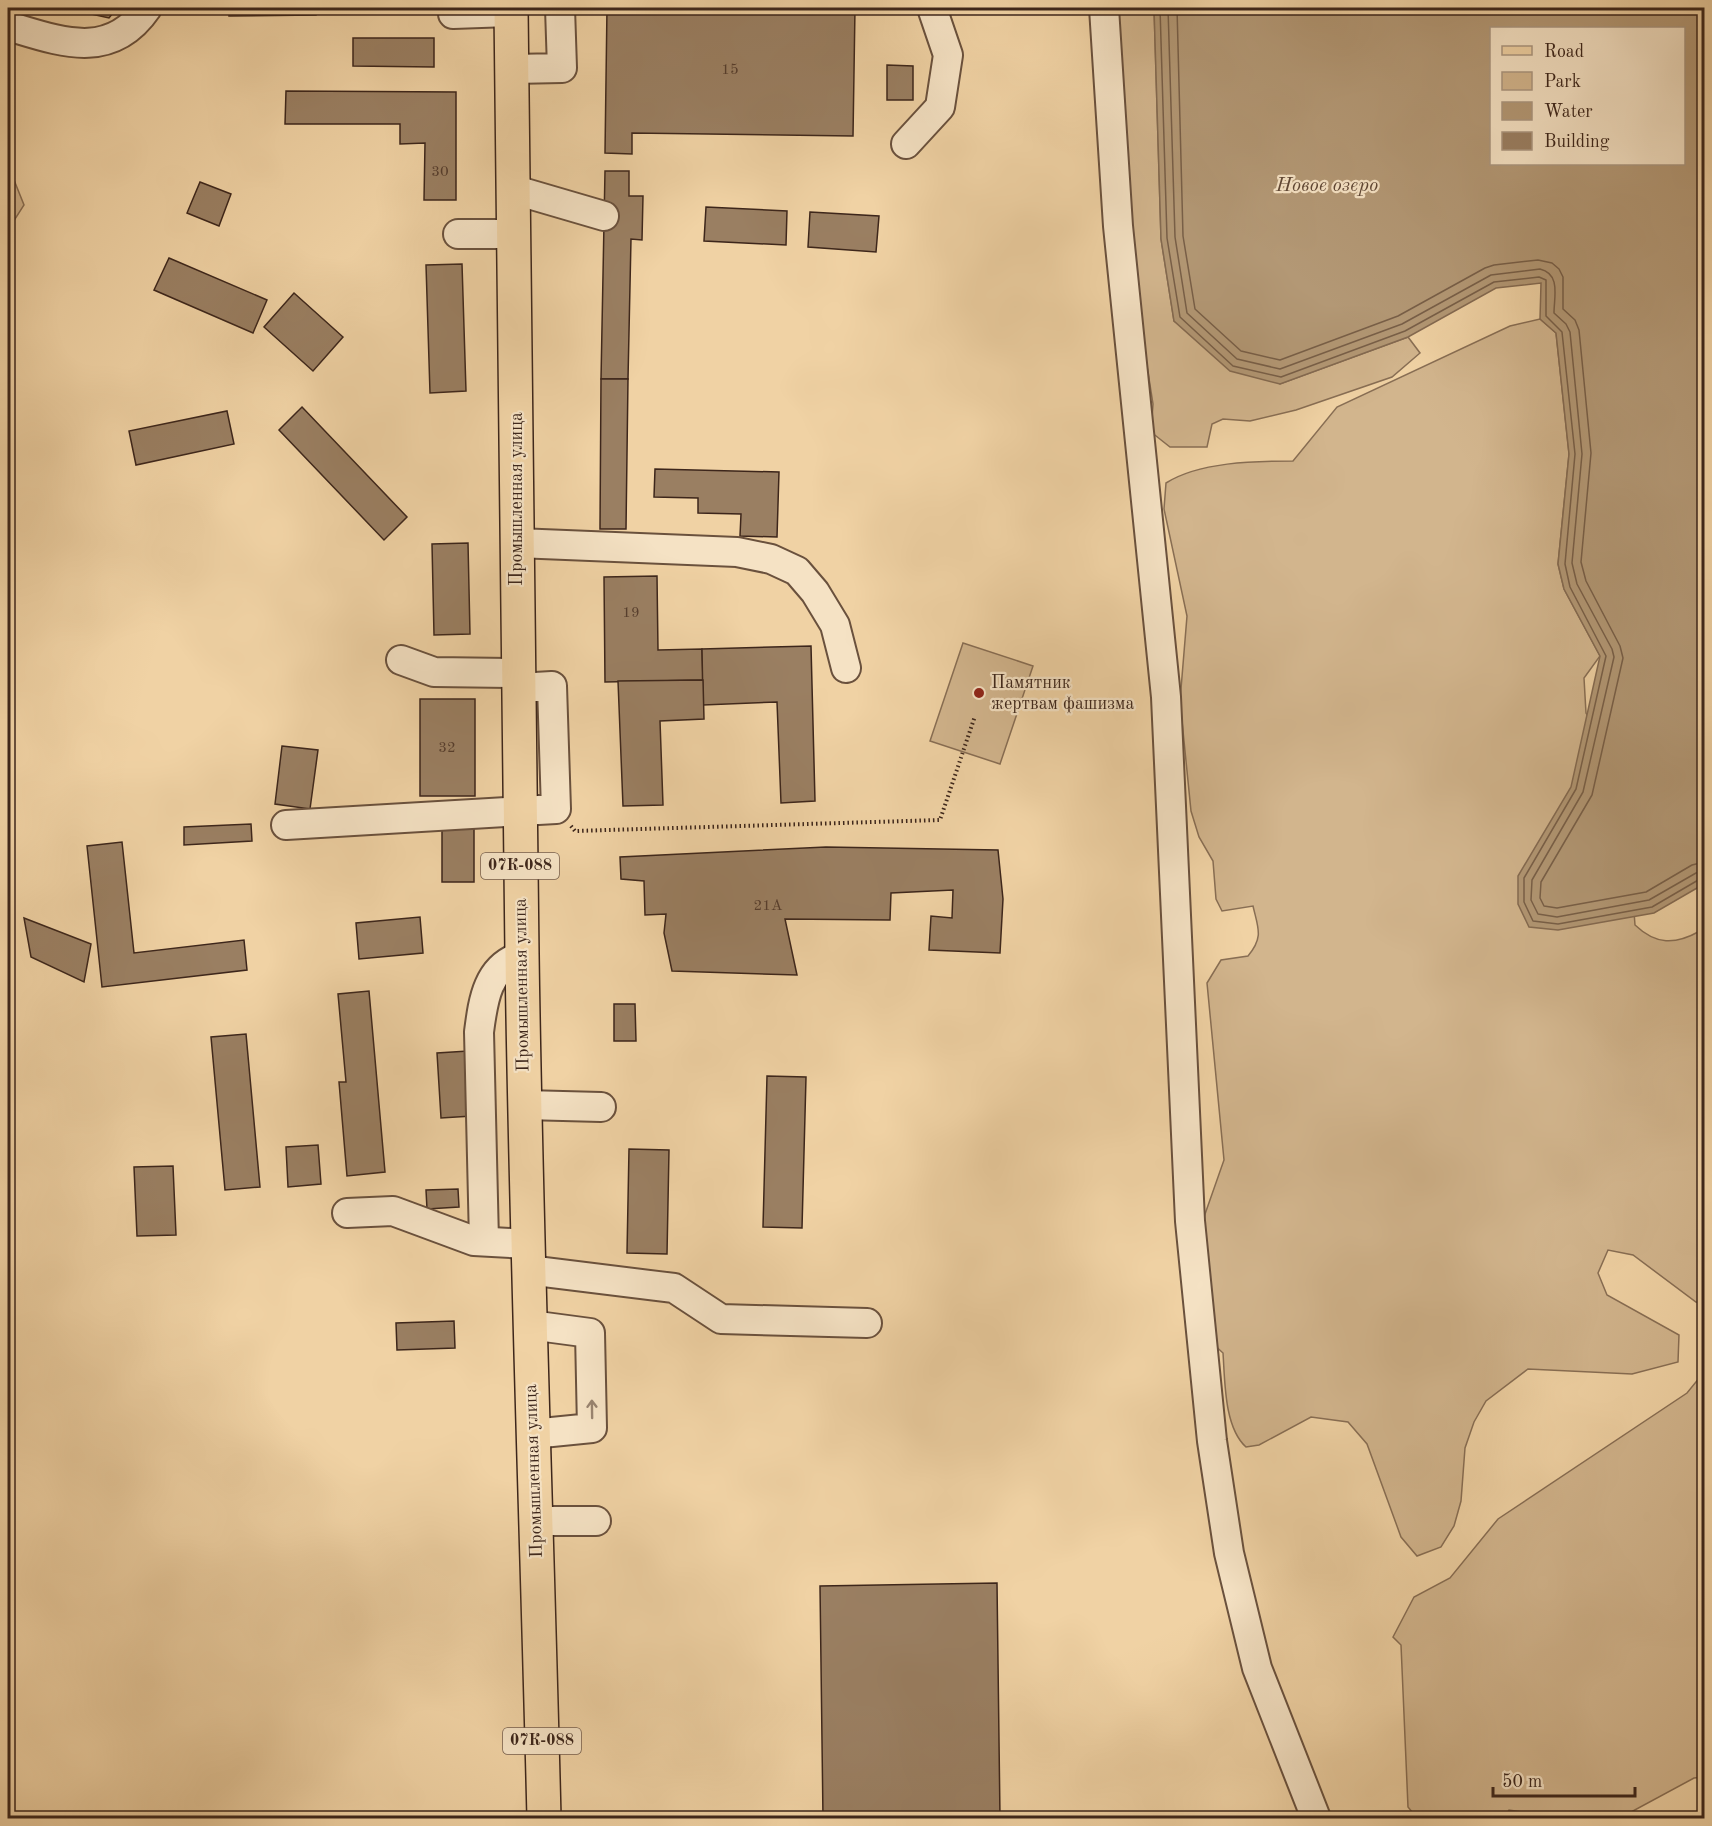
<svg xmlns="http://www.w3.org/2000/svg" width="1712" height="1826" viewBox="0 0 1712 1826" font-family="'Old Standard TT',serif">
	<style>
		.green { fill: #d2b58d; stroke: #886e54; stroke-width: 1.5 }
		.water { fill: #b39875; stroke: #846a51; stroke-width: 1.5; fill-rule: evenodd }
		.lines { fill: none; stroke-linecap: round; stroke-linejoin: round }
		.shore { stroke: #785f48; stroke-width: 1.5 }
		.building { fill: #9a7f62; stroke: #3d261b; stroke-width: 1.5 }
		.minor-casing { stroke: #6a513d; stroke-width: 32 }
		.major-casing { stroke: #3d261b; stroke-width: 36 }
		.path { stroke: #3d261b; stroke-width: 4; stroke-dasharray: 1.5 3; stroke-linecap: butt }
		.minor { stroke: #f5e2c4; stroke-width: 28 }
		.major { stroke: #f0d2a4; stroke-width: 33 }
		.oneway { stroke: #998470 }
		.poi-dot { fill: #8f2418; stroke: #f5e2c4; stroke-width: 2 }
		.labels { text-anchor: middle; dominant-baseline: central; stroke-width: 4.5; stroke-linejoin: round; paint-order: stroke }
		.number-label { font-size: 15px; fill: #543c2d }
		.shield { fill: #f5e2c4; stroke: #745e4e; stroke-width: 1.5 }
		.shield-label { font-size: 16px; font-weight: bold; fill: #3d261b }
		.street-label { font-size: 18px; fill: #3d261b; stroke: #f5e2c4 }
		.poi-label { font-size: 18px; fill: #3d261b; stroke: #f5e2c4; text-anchor: start }
		.water-label { font-size: 20px; font-style: italic; fill: #604836; stroke: #f5e2c4 }
	</style>
	<rect width="100%" height="100%" fill="#f0d2a4"/>
	<filter id="stains"><feTurbulence type="fractalNoise" baseFrequency=".00333" numOctaves="4"/><feColorMatrix values="0 0 0 0 .2 0 0 0 0 .09 0 0 0 0 .02 0 0 0 .5 -.17"/></filter>
	<radialGradient id="worn" r=".72"><stop offset=".6" stop-color="#630" stop-opacity="0"/><stop offset="1" stop-color="#630" stop-opacity=".3"/></radialGradient>
	<!-- green -->
	<g class="green">
		<path d="M1111,8H1154L1161,239L1174,321L1280,384L1408,337L1420,353L1392,377L1296,410L1250,421L1223,419L1212,424L1207,447H1170L1151,432L1153,404L1125,226Z"/>
		<path d="M8,165L24,205L8,230Z"/>
		<path d="M1540,319L1556,333L1569,454L1558,564L1564,589L1600,656L1584,678L1586,713L1601,736L1632,885L1635,925C1656,945 1675,945 1700,931L1704,908V1305L1696,1302L1633,1255L1608,1250L1598,1273L1607,1295L1679,1335L1678,1362L1632,1374L1528,1369L1486,1401L1474,1422L1465,1448L1461,1501L1454,1526L1441,1547L1417,1556L1401,1537L1367,1444L1348,1422L1311,1417L1259,1445L1246,1447C1224,1427 1225,1381 1223,1353L1194,1326L1204,1217L1224,1160L1207,983L1221,960L1248,956C1264,937 1258,928 1253,906L1222,911L1216,899L1213,861L1199,837L1191,811L1180,701L1187,616L1164,509L1166,483C1199,462 1254,461 1293,461L1337,407L1510,326Z"/>
		<path d="M963,643L1033,666L1000,764L930,741Z"/>
		<path d="M1704,1372V1777L1694,1778L1620,1818H1561L1509,1810L1504,1818H1417L1408,1807L1401,1645L1393,1637L1414,1597L1450,1578L1498,1519L1687,1393Z"/>
	</g>
	<!-- water -->
	<path class="water" d="M1154,8H1704V884L1654,913L1558,930L1529,927L1518,904V876L1571,787L1600,656L1564,589L1558,564L1569,454L1556,333L1540,319L1541,283L1496,288L1408,337L1280,384L1230,371L1174,321L1161,239ZM1492,28H1684V164H1492Z"/>
	<g class="lines">
		<!-- shore -->
		<g class="shore">
			<path d="M1160,8L1167,238L1180,317L1233,366L1281,377L1405,331L1494,282L1539,277L1546,280V316L1562,332L1575,454L1565,564L1570,587L1606,656L1576,789L1524,878V902L1533,921L1558,924L1652,907L1700,879H1704"/>
			<path d="M1168,8L1175,237L1187,313L1237,359L1280,369L1402,324L1491,275L1540,269C1561,274 1554,297 1554,313L1566,324L1570,332L1582,454L1572,563L1577,584L1612,649L1614,657L1583,792L1532,880L1531,900L1538,914L1557,917L1649,900L1696,873L1704,871"/>
			<path d="M1177,8L1183,236L1195,309L1241,351L1280,360L1398,316L1485,268L1494,265L1538,260L1552,263L1559,269L1563,277V309L1575,320L1579,330L1591,453L1581,562L1586,581L1620,646L1623,658L1592,795L1541,882L1540,898L1544,906L1557,908L1646,892L1692,865L1704,862"/>
		</g>
	</g>
	<!-- building -->
	<g class="building">
		<path d="M64,8H117L109,18Z"/>
		<path d="M229,8H316V15L229,16Z"/>
		<path d="M607,8H855L853,136L632,133V154L605,153Z"/>
		<path d="M353,38H434V67L353,66Z"/>
		<path d="M887,65L913,66V100H887Z"/>
		<path d="M286,91L456,92V200H424L425,143L400,144V124H285Z"/>
		<path d="M605,171H629V196H643L642,240L631,239L628,379H601Z"/>
		<path d="M200,182L231,194L219,226L187,213Z"/>
		<path d="M706,207L787,211L786,245L704,241Z"/>
		<path d="M810,212L879,216L876,252L808,247Z"/>
		<path d="M169,258L267,300L253,333L154,290Z"/>
		<path d="M462,264L466,391L430,393L426,265Z"/>
		<path d="M294,293L343,337L313,371L264,327Z"/>
		<path d="M601,379H628L626,529H600Z"/>
		<path d="M302,407L407,517L384,540L279,430Z"/>
		<path d="M227,411L234,444L136,465L129,431Z"/>
		<path d="M655,469L779,472L777,537L740,536L741,514L698,513V498L654,497Z"/>
		<path d="M468,543L470,634L434,635L432,544Z"/>
		<path d="M657,576L658,650L702,649L703,680L605,682L604,577Z"/>
		<path d="M811,646L815,801L781,803L777,702L703,705L702,649Z"/>
		<path d="M703,680L704,719L660,721L663,805L623,806L618,681Z"/>
		<rect x="420" y="699" width="55" height="97"/>
		<path d="M282,746L318,750L310,809L275,804Z"/>
		<path d="M251,824L252,841L184,845V827Z"/>
		<rect x="442" y="824" width="32" height="58"/>
		<path d="M122,842L134,953L244,940L247,970L102,987L87,846Z"/>
		<path d="M826,847L998,850L1003,899L1000,953L929,950L931,916L952,918L953,890L891,893L890,920L785,919L797,975L672,971L664,933L666,914L645,915L644,881L621,879L620,857Z"/>
		<path d="M420,917L423,953L359,959L356,923Z"/>
		<path d="M24,918L91,944L84,982L31,957Z"/>
		<path d="M369,991L385,1172L347,1176L339,1082H346L338,994Z"/>
		<path d="M614,1004H635L636,1041H614Z"/>
		<path d="M246,1034L260,1187L225,1190L211,1037Z"/>
		<path d="M468,1051L472,1116L441,1118L437,1053Z"/>
		<path d="M767,1076L806,1077L802,1228L763,1227Z"/>
		<path d="M318,1145L321,1184L288,1187L286,1147Z"/>
		<path d="M629,1149L669,1150L667,1254L627,1253Z"/>
		<path d="M173,1166L176,1235L137,1236L134,1167Z"/>
		<path d="M458,1189L459,1207L427,1209L426,1190Z"/>
		<path d="M454,1321L455,1348L397,1350L396,1323Z"/>
		<path d="M997,1583L1000,1818H823L820,1586Z"/>
	</g>
	<g class="lines">
		<!-- minor casing -->
		<g class="minor-casing">
			<g id="minor">
				<path d="M1104,8L1118,226L1166,697L1190,1221L1212,1441L1229,1553L1257,1668L1316,1818"/>
				<path d="M453,14L511,12"/>
				<path d="M8,26C59,41 110,62 147,8"/>
				<path d="M513,69L562,68L560,8"/>
				<path d="M906,144L940,107L948,55L932,8"/>
				<path d="M515,190L604,216"/>
				<path d="M458,234H515"/>
				<path d="M517,543L737,552L771,559L797,571L815,592L835,625L846,668"/>
				<path d="M401,660L434,672L518,673"/>
				<path d="M286,825L556,809L552,686L518,688"/>
				<path d="M525,1105L601,1107"/>
				<path d="M347,1213L393,1211L474,1241L528,1244"/>
				<path d="M484,1241L479,1032C483,1001 487,966 522,956"/>
				<path d="M528,1270L674,1288L721,1319L867,1323"/>
				<path d="M530,1325L590,1333L592,1428L532,1434"/>
				<path d="M535,1521H596"/>
			</g>
		</g>
		<!-- major casing -->
		<g class="major-casing">
			<path id="major" d="M511,8C516,323 517,639 522,954C526,1242 537,1530 544,1818"/>
		</g>
		<!-- path -->
		<path class="path" d="M571,826L575,831L940,820L975,716"/>
		<!-- minor -->
		<use href="#minor" class="minor"/>
		<!-- major -->
		<use href="#major" class="major"/>
	</g>
	<!-- one-way arrows -->
	<defs><path id="oneway-shaft" d="M-6 0H5M1.5-3L5.5 0L1.5 3" fill="none" stroke-width="1.6" stroke-linecap="round" stroke-linejoin="round" transform="scale(1.5)"/></defs>
	<use class="oneway" href="#oneway-shaft" transform="translate(592 1409) rotate(-91)"/>
	<!-- markers -->
	<circle class="poi-dot" cx="979" cy="693" r="6"/>
	<g class="labels">
		<!-- number labels -->
		<g class="number-label">
			<text x="730" y="70">15</text>
			<text x="440" y="172">30</text>
			<text x="631" y="613">19</text>
			<text x="447" y="748">32</text>
			<text x="768" y="906">21А</text>
		</g>
		<!-- shield labels -->
		<g class="shield">
			<rect x="481" y="853" width="78" height="26" rx="4.5"/>
			<rect x="503" y="1728" width="78" height="26" rx="4.5"/>
		</g>
		<g class="shield-label">
			<text x="520" y="866">07К-088</text>
			<text x="542" y="1741">07К-088</text>
		</g>
		<!-- street labels -->
		<g class="street-label">
			<text transform="translate(517 499) rotate(-90)">Промышленная улица</text>
			<text transform="translate(522 985) rotate(-91)">Промышленная улица</text>
			<text transform="translate(534 1471) rotate(-92)">Промышленная улица</text>
		</g>
		<!-- poi labels -->
		<g class="poi-label">
			<text x="991" y="683">Памятник<tspan x="991" dy="21">жертвам фашизма</tspan></text>
		</g>
		<!-- water labels -->
		<g class="water-label">
			<text x="1327" y="186">Новое озеро</text>
		</g>
	</g>
	<!-- margin -->
	<rect width="1712" height="1826" fill="none" stroke="#f0d2a4" stroke-width="30"/>
	<rect x="9" y="9" width="1694" height="1808" fill="none" stroke="#3d261b" stroke-width="3"/>
	<rect x="15" y="15" width="1682" height="1796" fill="none" stroke="#3d261b" stroke-width="1.5"/>
	<!-- legend -->
	<rect x="1490" y="27" width="195" height="138" fill="#f5e2c4" stroke="#ab9780" stroke-width="1.5"/>
	<rect x="1502" y="46" width="30" height="9" fill="#f0d2a4" stroke="#ab9780" stroke-width="1.5"/>
	<text x="1544" y="57" font-size="18" fill="#3d261b">Road</text>
	<rect x="1502" y="72" width="30" height="18" fill="#d2b58d" stroke="#ab9780" stroke-width="1.5"/>
	<text x="1544" y="87" font-size="18" fill="#3d261b">Park</text>
	<rect x="1502" y="102" width="30" height="18" fill="#b39875" stroke="#ab9780" stroke-width="1.5"/>
	<text x="1544" y="117" font-size="18" fill="#3d261b">Water</text>
	<rect x="1502" y="132" width="30" height="18" fill="#9a7f62" stroke="#ab9780" stroke-width="1.5"/>
	<text x="1544" y="147" font-size="18" fill="#3d261b">Building</text>
	<!-- scale -->
	<path d="M1493 1787v9h142v-9" fill="none" stroke="#3d261b" stroke-width="3"/>
	<text x="1502" y="1787" font-size="18" fill="#3d261b" stroke="#f5e2c4" stroke-width="4.5" paint-order="stroke">50 m</text>
	<rect width="100%" height="100%" filter="url(#stains)"/>
	<rect width="100%" height="100%" fill="url(#worn)"/>
</svg>
